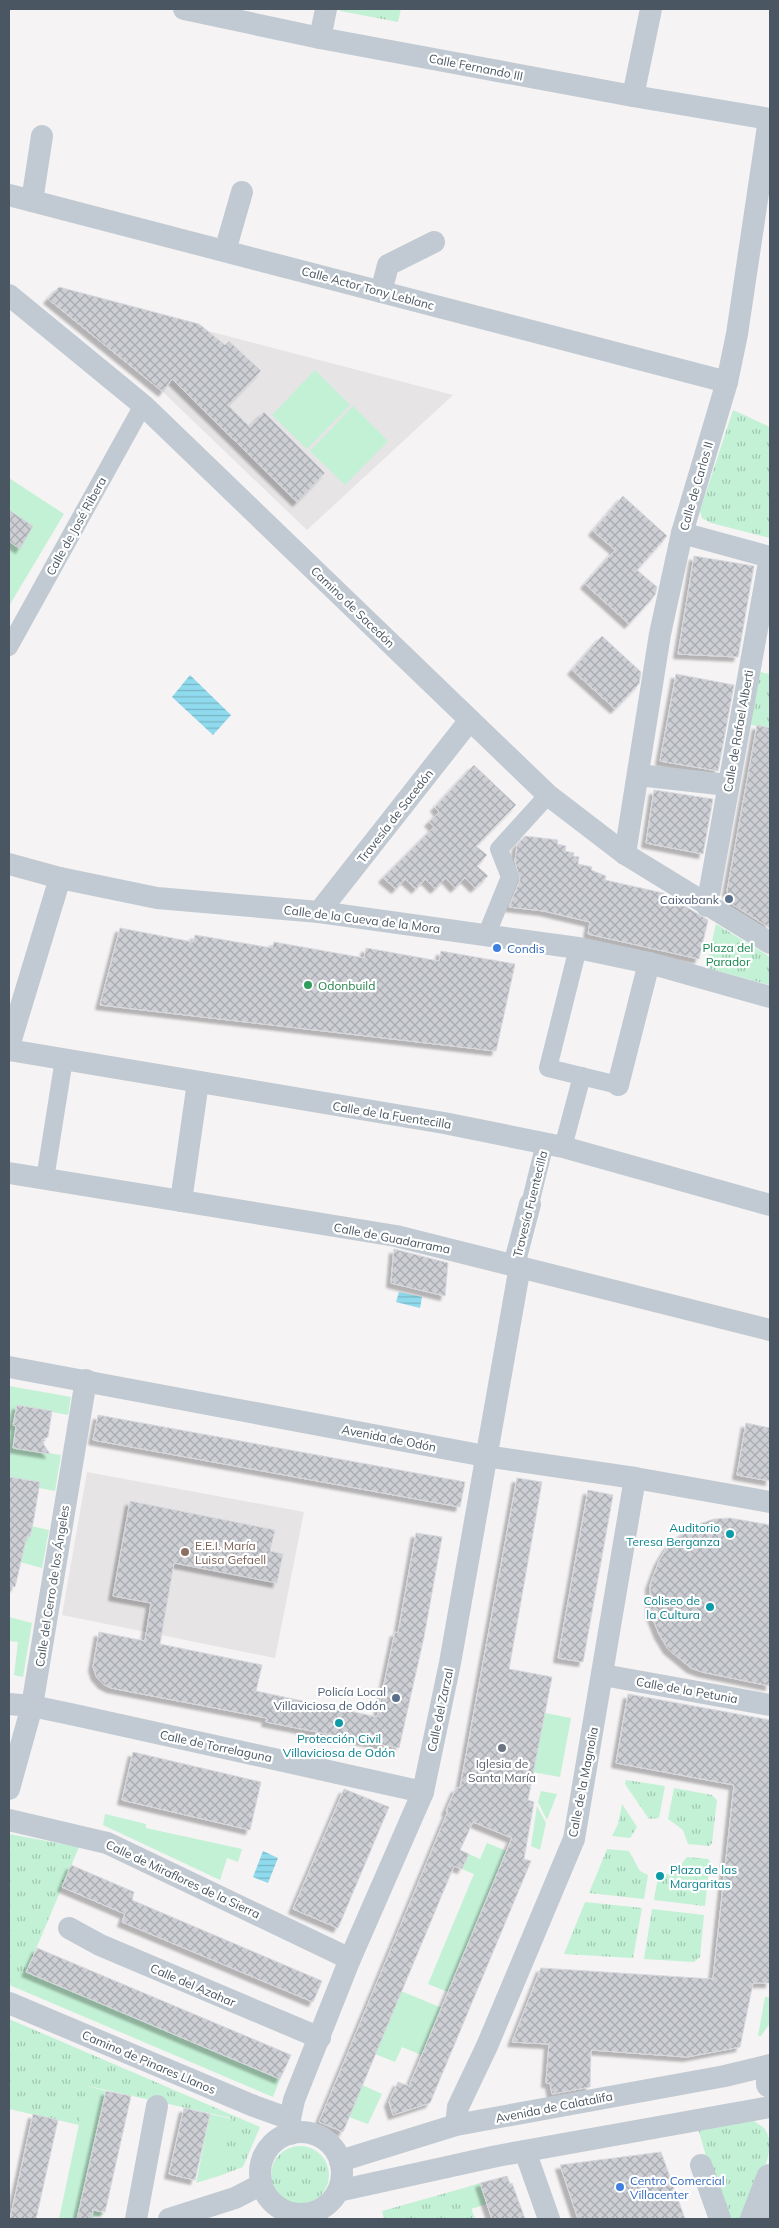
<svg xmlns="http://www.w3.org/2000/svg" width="779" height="2228" viewBox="0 0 779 2228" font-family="Mulish,sans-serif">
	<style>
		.education { fill: #e6e4e5 }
		.park { fill: url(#park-tufts) }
		.garden { fill: #c3f1d5 }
		.water { fill: url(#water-rules) }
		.building { fill: url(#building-cross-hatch); stroke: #d7d9de; filter: url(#shadow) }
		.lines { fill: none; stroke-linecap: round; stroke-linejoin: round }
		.pedestrian { stroke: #c1cad2; stroke-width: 18 }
		.minor { stroke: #c1cad2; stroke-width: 22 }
		.tertiary { stroke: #c1cad2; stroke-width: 28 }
		.service-dot { fill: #5c6f8a; stroke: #fff; stroke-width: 2 }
		.shop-dot { fill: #3f7fe0; stroke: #fff; stroke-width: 2 }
		.leisure-dot { fill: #2e9e5b; stroke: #fff; stroke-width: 2 }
		.culture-dot { fill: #0f9aa8; stroke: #fff; stroke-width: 2 }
		.education-dot { fill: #8d6e63; stroke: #fff; stroke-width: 2 }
		.worship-dot { fill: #6b7280; stroke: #fff; stroke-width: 2 }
		.labels { text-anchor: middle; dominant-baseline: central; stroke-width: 4.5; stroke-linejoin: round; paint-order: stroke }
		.street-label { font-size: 12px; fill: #4a5661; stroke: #fff }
		.service-label { font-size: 12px; fill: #4e5e75; stroke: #fff; text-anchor: end }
		.park-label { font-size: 12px; fill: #17864f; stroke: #fff }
		.shop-label { font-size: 12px; fill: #366cbe; stroke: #fff; text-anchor: start }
		.leisure-label { font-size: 12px; fill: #27864d; stroke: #fff; text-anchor: start }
		.culture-label { font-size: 12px; fill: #0d838f; stroke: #fff; text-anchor: end }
		.education-label { font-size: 12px; fill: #785e54; stroke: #fff; text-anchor: start }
		.worship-label { font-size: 12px; fill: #5b616d; stroke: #fff }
	</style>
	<defs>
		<pattern id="park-tufts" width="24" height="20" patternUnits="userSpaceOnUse" patternTransform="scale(1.25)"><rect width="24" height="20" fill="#c3f1d5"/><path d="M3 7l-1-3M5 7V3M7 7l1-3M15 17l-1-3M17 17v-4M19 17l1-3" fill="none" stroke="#a0c6b0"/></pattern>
		<pattern id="water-rules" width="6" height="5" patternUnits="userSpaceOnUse" patternTransform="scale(1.25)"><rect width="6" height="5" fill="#90daee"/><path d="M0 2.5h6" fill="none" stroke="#78b4c4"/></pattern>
		<pattern id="building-cross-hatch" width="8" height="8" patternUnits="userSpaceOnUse" patternTransform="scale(1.25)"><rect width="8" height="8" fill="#cdcfd5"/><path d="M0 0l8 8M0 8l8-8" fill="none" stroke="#a8abb0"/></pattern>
		<filter id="shadow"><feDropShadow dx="-4.5" dy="4.5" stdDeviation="1" flood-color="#0004"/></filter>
	</defs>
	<rect width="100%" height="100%" fill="#f5f3f3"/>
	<!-- education -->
	<g class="education">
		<path d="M208,331L453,395L307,530L163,392Z"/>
		<path d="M87,1472L304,1512L275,1658L62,1615Z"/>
	</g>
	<!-- park -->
	<g class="park">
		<path d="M341,9H401L398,22L340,11Z"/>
		<path d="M733,410L770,427V538L711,523L702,518L700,511Z"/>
		<path d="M755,671L770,674V728L746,724Z"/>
		<path d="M716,924L770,957V985L706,968Z"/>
		<path d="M626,1780L665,1786L659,1818L649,1819L625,1784Z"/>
		<path d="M674,1788L712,1795L717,1800L712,1843L709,1846L688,1844L683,1830L668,1819Z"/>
		<path d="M622,1804L637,1827L630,1838L612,1836L618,1824Z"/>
		<path d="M9,1834L79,1847L19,1989L9,1985Z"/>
		<path d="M607,1849L629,1851L640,1871L648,1875L644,1899L589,1893Z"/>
		<path d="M687,1857L708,1859L710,1862L705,1906L654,1900L658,1877L675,1872Z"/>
		<path d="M585,1902L642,1908L633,1958L564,1954Z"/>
		<path d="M652,1909L704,1915L700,1957L694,1962L644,1959Z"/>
		<path d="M9,2019L260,2127L243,2167L219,2176L231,2118L88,2086L79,2125L9,2109Z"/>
		<path d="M754,2121C758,2124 764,2127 766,2131C779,2151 751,2199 743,2219H730L723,2216L698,2128Z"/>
		<circle cx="300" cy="2175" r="29"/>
		<path d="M464,2188L475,2219H384L382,2211Z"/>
	</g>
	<!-- garden -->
	<g class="garden">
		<path d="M315,370L350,405L307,449L272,415Z"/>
		<path d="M353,406L388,441L345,485L310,451Z"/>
		<path d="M9,478L64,514L9,606Z"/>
		<path d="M9,1386L71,1397L68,1415L17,1405L13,1425L16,1426L13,1448L61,1455L55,1491L39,1488L40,1482L9,1477Z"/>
		<path d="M31,1526L49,1530L42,1568L9,1559V1533L29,1537Z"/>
		<path d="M9,1617L32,1623L23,1677L14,1675L18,1642L9,1641Z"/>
		<path d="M545,1713L571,1718L560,1777L533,1772Z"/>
		<path d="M541,1791L557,1794L547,1820L538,1802Z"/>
		<path d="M537,1806L546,1823L540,1850L531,1846Z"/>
		<path d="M105,1814L146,1824V1828L242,1849L238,1862L227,1858L220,1880L103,1825Z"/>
		<path d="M487,1843L507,1851L448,1992L428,1984L474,1874L462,1869L469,1854L480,1859Z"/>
		<path d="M26,1972L280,2079L273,2097L19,1989Z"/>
		<path d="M401,1991L442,2008L424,2056L402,2047L395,2062L375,2054Z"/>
		<path d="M765,1997H770V2023L761,2036H758Z"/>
		<path d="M362,2085L382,2094L368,2124L349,2117Z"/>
		<path d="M87,2086L106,2091L80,2206L105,2214L88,2219H59Z"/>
		<path d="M210,2114L232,2119L219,2176L196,2183Z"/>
		<path d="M480,2183L487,2204L471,2209L464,2188Z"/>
	</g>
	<!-- water -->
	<g class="water">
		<path d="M190,675L231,715L213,735L172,697Z"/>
		<path d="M399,1292L422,1297L420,1308L396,1302Z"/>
		<path d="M263,1851L278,1858L268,1883L253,1877Z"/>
	</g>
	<!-- building -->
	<g class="building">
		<path d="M59,287L199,324L225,345L229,341L261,371L228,405L250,427L264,412L325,473L297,502L172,379L163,392L48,299Z"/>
		<path d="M623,496L667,536L637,570L657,587L655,595L629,624L585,584L615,550L593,531Z"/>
		<path d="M9,510L33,526L20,549L9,541Z"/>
		<path d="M694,556L754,566L738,657L678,654Z"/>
		<path d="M602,636L641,672L639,684L615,709L572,670Z"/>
		<path d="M676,674L734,685L718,771L660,761Z"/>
		<path d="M757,725L770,728V928L732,904L727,891Z"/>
		<path d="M474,765L516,805L476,846L487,855L477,866L488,876L475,888L465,878L455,888L446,878L435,889L425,879L416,889L405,879L396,889L383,878L434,827L429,822L439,812L435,807Z"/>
		<path d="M654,790L713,799L703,854L646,843Z"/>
		<path d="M525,836L558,840L557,844L566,846L565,851L574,853L573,856L579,857L578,864L592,867L591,870L606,876L605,880L663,893L708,920L699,959L588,934L590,922L544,911L509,907L520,880L515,861L517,845Z"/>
		<path d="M120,928L193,942L195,935L272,948L274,942L364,958L366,948L439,961L441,951L515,964L496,1051L100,1005Z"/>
		<path d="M394,1249L448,1263L445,1296L391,1283Z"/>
		<path d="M17,1405L52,1411L48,1437L41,1440L50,1454L13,1448L16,1426L13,1425Z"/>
		<path d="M98,1415L465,1482L460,1507L93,1440Z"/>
		<path d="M746,1423L770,1428V1481L737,1475Z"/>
		<path d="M9,1477L40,1482L34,1518L30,1537L27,1536L15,1587L9,1586Z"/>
		<path d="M517,1478L542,1482L509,1669L552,1677L528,1800L534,1802L524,1859L531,1861L430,2103L393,2115L389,2102L398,2082L409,2086L512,1838L473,1822L460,1850L469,1854L462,1869L454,1866L343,2132L319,2122L436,1840L448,1811H446L456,1788H460Z"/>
		<path d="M588,1490L613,1495L583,1662L558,1658Z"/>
		<path d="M130,1501L275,1530L270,1551L283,1554L277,1583L174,1563L160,1644L262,1665L256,1691L377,1717L395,1632L398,1633L416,1533L442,1537L424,1637L399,1748L266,1722L267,1718L111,1688L103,1684L96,1676L93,1667L99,1632L145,1641L151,1603L113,1596Z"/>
		<path d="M730,1518L770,1525V1686L702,1672L691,1668L668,1649L659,1634L651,1614L650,1585L659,1561L668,1546L685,1531L696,1525L714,1519Z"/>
		<path d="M628,1694L770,1720V1983H753L740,2047L687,2057L591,2050L590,2087L552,2094L550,2083H546L549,2044L512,2042L541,1968L713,1979L734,1785L616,1763Z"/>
		<path d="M133,1752L261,1782L250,1830L122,1800Z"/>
		<path d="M344,1789L389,1807L338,1928L293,1909Z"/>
		<path d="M71,1865L134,1892L132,1900L322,1981L313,2002L122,1922L125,1914L62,1887Z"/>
		<path d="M37,1948L291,2055L280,2079L26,1972Z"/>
		<path d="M106,2091L131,2096L105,2212L93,2210L92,2219H77Z"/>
		<path d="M184,2108L210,2114L195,2180L169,2174Z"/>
		<path d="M33,2114L58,2120L36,2219H10Z"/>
		<path d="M661,2152L685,2219H578L560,2165Z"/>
		<path d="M507,2176L510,2184L512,2183L525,2219H492L480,2183Z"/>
	</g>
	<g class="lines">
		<!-- pedestrian -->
		<g class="pedestrian">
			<path d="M9,647L143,405"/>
			<path d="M486,936L510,877L499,849L548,795"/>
			<path d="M578,948L548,1068L618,1085"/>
			<path d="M563,1147L582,1076"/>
			<path d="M45,1179L64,1059"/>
			<path d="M530,1204L545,1143"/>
		</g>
		<!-- minor -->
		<g class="minor">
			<path d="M184,9L320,38L633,96L770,119"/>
			<path d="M320,38L326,9"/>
			<path d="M633,96L651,9"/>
			<path d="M9,195L727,382"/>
			<path d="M32,201L42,136"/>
			<path d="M225,251L242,192"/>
			<path d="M381,292L388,265L434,242"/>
			<path d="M9,295L143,405L548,795L625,854L770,943"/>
			<path d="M682,533L770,557"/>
			<path d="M638,775L728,785"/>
			<path d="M625,854L660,634L682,533L727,382L737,334L769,119"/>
			<path d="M9,864L60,878L157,898L319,912L578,948L649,963L770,997"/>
			<path d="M707,906L770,557"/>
			<path d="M319,912L470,720"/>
			<path d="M9,1046L60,878"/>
			<path d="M9,1050L444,1123L563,1147L770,1205"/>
			<path d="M618,1085L649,963"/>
			<path d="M9,1173L396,1236L770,1330"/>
			<path d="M181,1201L198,1082"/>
			<path d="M514,1265L530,1204"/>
			<path d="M9,1367L485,1456L635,1478L770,1502"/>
			<path d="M603,1675L770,1705"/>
			<path d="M9,1704L32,1706L75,1715L423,1792"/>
			<path d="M9,1789L32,1706L86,1380"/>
			<path d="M9,1820L107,1843L350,1959"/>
			<path d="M69,1928L100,1945L320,2038"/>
			<path d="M9,2003L254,2106L290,2119"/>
			<path d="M456,2125L458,2107L487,2046L574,1839L635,1478"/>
			<circle cx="301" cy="2173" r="41"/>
			<path d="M290,2134V2119L294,2100L350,1959L423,1792L450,1663L520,1266"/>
			<path d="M525,2151L549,2219"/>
			<path d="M340,2161L456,2125L725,2076L770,2065"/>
			<path d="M701,2165L720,2219"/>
			<path d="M338,2191L497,2156L770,2107"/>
			<path d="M136,2219L157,2106"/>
			<path d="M169,2219L235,2198L262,2184"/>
		</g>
		<!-- tertiary -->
		<g class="tertiary">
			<path d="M770,2071V2084"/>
			<path d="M754,2219L770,2178"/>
		</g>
	</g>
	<!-- markers -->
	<g class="service-dot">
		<circle cx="729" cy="899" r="5"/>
		<circle cx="396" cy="1698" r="5"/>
	</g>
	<g class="shop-dot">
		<circle cx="497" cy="948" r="5"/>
		<circle cx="620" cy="2187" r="5"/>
	</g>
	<circle class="leisure-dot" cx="308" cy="985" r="5"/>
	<g class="culture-dot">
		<circle cx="730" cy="1534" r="5"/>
		<circle cx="710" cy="1607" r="5"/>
		<circle cx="339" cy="1723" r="5"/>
		<circle cx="660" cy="1876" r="5"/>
	</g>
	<circle class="education-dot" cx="185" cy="1552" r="5"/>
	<circle class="worship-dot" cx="502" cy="1748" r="5"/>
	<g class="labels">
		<!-- street labels -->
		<g class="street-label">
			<text transform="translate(476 67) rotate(11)">Calle Fernando III</text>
			<text transform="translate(368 288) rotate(15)">Calle Actor Tony Leblanc</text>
			<text transform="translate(696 486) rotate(-74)">Calle de Carlos II</text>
			<text transform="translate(76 526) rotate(-61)">Calle de José Ribera</text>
			<text transform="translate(353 607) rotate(44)">Camino de Sacedón</text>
			<text transform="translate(738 731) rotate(-80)">Calle de Rafael Alberti</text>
			<text transform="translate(395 816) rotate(-52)">Travesía de Sacedón</text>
			<text transform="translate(362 919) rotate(7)">Calle de la Cueva de la Mora</text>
			<text transform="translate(392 1115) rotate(9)">Calle de la Fuentecilla</text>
			<text transform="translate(530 1204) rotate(-76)">Travesía Fuentecilla</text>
			<text transform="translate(392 1238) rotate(11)">Calle de Guadarrama</text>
			<text transform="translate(389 1438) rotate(11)">Avenida de Odón</text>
			<text transform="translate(52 1586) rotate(-81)">Calle del Cerro de los Ángeles</text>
			<text transform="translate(687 1690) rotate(10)">Calle de la Petunia</text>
			<text transform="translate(440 1710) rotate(-78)">Calle del Zarzal</text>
			<text transform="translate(216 1746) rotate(12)">Calle de Torrelaguna</text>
			<text transform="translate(583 1782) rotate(-79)">Calle de la Magnolia</text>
			<text transform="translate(183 1879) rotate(25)">Calle de Miraflores de la Sierra</text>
			<text transform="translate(193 1985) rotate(23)">Calle del Azahar</text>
			<text transform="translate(149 2062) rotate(23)">Camino de Pinares Llanos</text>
			<text transform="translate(554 2107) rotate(-11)">Avenida de Calatalifa</text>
		</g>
		<!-- service labels -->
		<g class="service-label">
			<text x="719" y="899">Caixabank</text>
			<text x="386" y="1691">Policía Local<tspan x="386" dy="14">Villaviciosa de Odón</tspan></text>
		</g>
		<!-- park labels -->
		<g class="park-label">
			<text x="728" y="947">Plaza del<tspan x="728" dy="14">Parador</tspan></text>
		</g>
		<!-- shop labels -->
		<g class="shop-label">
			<text x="507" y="948">Condis</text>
			<text x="630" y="2180">Centro Comercial<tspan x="630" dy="14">Villacenter</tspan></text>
		</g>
		<!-- leisure labels -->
		<g class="leisure-label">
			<text x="318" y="985">Odonbuild</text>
		</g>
		<!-- culture labels -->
		<g class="culture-label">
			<text x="720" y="1527">Auditorio<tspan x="720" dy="14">Teresa Berganza</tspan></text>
			<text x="700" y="1600">Coliseo de<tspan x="700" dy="14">la Cultura</tspan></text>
			<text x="339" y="1738" text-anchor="middle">Protección Civil<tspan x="339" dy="14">Villaviciosa de Odón</tspan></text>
			<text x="670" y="1869" text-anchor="start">Plaza de las<tspan x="670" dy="14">Margaritas</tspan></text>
		</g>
		<!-- education labels -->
		<g class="education-label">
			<text x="195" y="1545">E.E.I. María<tspan x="195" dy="14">Luisa Gefaell</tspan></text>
		</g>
		<!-- worship labels -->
		<g class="worship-label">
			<text x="502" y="1763">Iglesia de<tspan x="502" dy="14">Santa María</tspan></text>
		</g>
	</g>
	<!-- border -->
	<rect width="779" height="2228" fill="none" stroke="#4a5661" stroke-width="20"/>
</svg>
